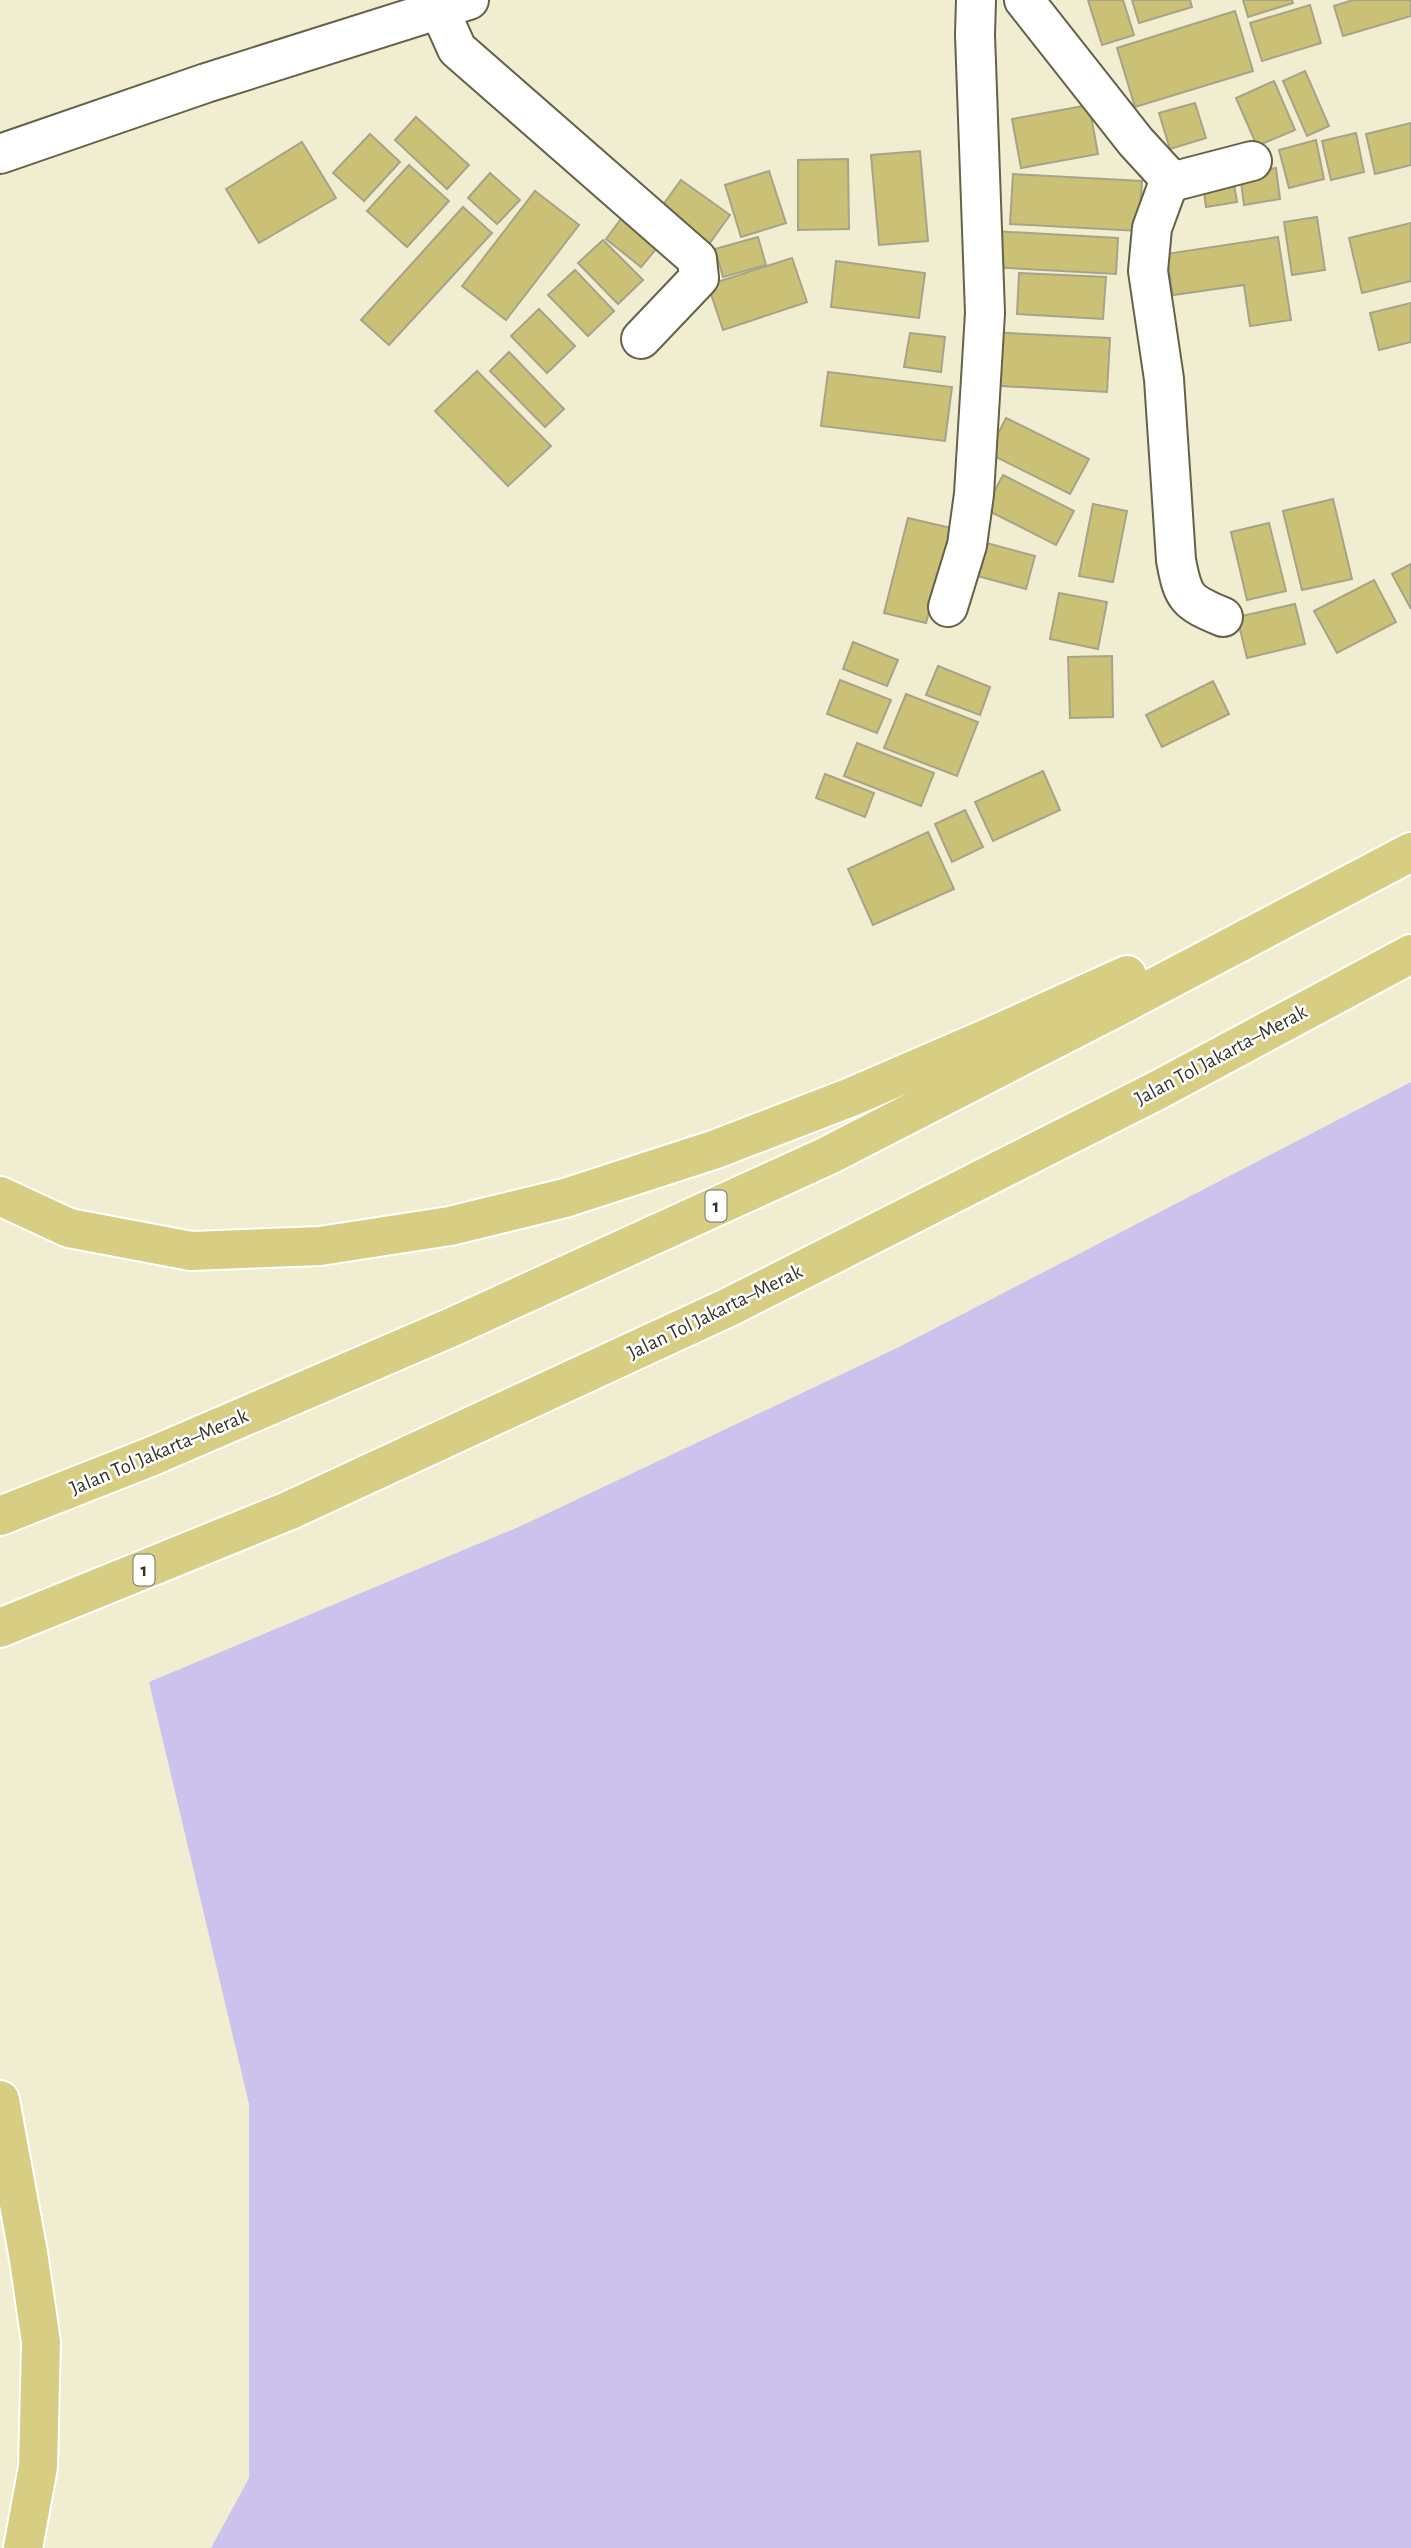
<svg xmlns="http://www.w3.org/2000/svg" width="1411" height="2548" viewBox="0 0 1411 2548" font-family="'Alegreya Sans',sans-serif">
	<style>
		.green { fill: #cbc2ee }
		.building { fill: #cbc176; stroke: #a6a388; stroke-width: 2 }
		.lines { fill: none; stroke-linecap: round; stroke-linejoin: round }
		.minor-casing { stroke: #656249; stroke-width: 42 }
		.highway-casing { stroke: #fff; stroke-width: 42 }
		.minor { stroke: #fff; stroke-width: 38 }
		.highway { stroke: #d8ce83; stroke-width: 38 }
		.labels { text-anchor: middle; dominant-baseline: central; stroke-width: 5; stroke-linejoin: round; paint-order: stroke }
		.shield { fill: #fff; stroke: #727169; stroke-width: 2 }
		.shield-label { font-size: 19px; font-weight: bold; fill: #353429 }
		.street-label { font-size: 21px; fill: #353429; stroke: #fff }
	</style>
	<rect width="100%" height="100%" fill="#f0edd0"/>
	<!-- green -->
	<path class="green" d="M1411,1082V2548H211L249,2478V2104L149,1682L521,1526L897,1348Z"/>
	<!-- building -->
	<g class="building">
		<path d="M1088,0H1123L1134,35L1102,45Z"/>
		<path d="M1132,0H1190L1192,7L1139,23Z"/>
		<path d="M1243,0H1292L1293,3L1248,17Z"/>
		<path d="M1353,0H1411V16L1343,36L1334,6Z"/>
		<path d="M1310,5L1321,43L1262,61L1250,23Z"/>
		<path d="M1235,11L1253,71L1135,107L1117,48Z"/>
		<path d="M1305,71L1329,126L1307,136L1283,81Z"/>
		<path d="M1274,81L1295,130L1257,146L1236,98Z"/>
		<path d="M1195,103L1206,138L1170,149L1159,113Z"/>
		<path d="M1089,105L1098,154L1021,168L1012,119Z"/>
		<path d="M416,117L469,165L447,189L395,140Z"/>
		<path d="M1411,123V165L1375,174L1366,134Z"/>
		<path d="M1356,133L1364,172L1331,180L1322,141Z"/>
		<path d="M370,134L400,162L364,201L333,173Z"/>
		<path d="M1316,140L1324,179L1289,188L1279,150Z"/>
		<path d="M302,142L336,198L259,243L226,189Z"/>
		<path d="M920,151L928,241L879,245L871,155Z"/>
		<path d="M848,159L849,229L798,230V160Z"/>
		<path d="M409,165L449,201L407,247L367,211Z"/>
		<path d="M1276,168L1280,199L1244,205L1240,174Z"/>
		<path d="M769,171L786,223L741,237L725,185Z"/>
		<path d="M490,173L520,200L497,224L468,198Z"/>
		<path d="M1232,173L1237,202L1206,207L1202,178Z"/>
		<path d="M1013,174L1142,181L1139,231L1010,224Z"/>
		<path d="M681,180L730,215L704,251L655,216Z"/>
		<path d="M535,191L579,225L506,320L462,286Z"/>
		<path d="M463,207L492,233L389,345L361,320Z"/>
		<path d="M1317,217L1325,270L1292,275L1284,222Z"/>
		<path d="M621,219L657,248L641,267L606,239Z"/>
		<path d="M1411,223V281L1362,293L1349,238Z"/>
		<path d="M992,231L1118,238L1116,274L990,267Z"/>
		<path d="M758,237L766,265L723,277L715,249Z"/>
		<path d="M1278,237L1291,320L1250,326L1244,285L1173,295L1166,254Z"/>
		<path d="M603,240L643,280L618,304L578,263Z"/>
		<path d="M792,258L807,302L723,330L708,285Z"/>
		<path d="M836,261L925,273L919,318L831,307Z"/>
		<path d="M575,270L614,311L588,336L548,295Z"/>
		<path d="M1019,273L1106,277L1103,319L1017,314Z"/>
		<path d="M1411,303V342L1379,350L1370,313Z"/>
		<path d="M539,309L575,346L547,373L511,336Z"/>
		<path d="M988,332L1110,338L1107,392L985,385Z"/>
		<path d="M910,333L945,337L941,372L904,367Z"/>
		<path d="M509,352L564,409L545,427L490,371Z"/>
		<path d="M477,371L551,446L508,486L435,411Z"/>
		<path d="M828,372L952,387L945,441L821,426Z"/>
		<path d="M1006,418L1089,459L1070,494L988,453Z"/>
		<path d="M1003,475L1074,511L1056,545L985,509Z"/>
		<path d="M1333,499L1352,579L1302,590L1283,511Z"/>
		<path d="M1093,504L1127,511L1113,582L1079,576Z"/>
		<path d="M908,518L951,528L926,623L884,613Z"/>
		<path d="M1269,523L1286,591L1247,600L1231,532Z"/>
		<path d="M979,541L1035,556L1026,589L970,574Z"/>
		<path d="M1411,564V609L1392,574Z"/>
		<path d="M1374,580L1396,622L1337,653L1314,611Z"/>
		<path d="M1059,593L1107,602L1098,649L1050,639Z"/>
		<path d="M1295,604L1305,644L1247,658L1237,617Z"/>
		<path d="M853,642L898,660L887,686L843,669Z"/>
		<path d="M1112,656L1113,717L1070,718L1068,657Z"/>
		<path d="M938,666L990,687L980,715L926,695Z"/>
		<path d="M840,680L891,700L877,733L827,714Z"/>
		<path d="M1213,681L1229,714L1162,747L1146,715Z"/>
		<path d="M906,694L978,722L957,776L884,748Z"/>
		<path d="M857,743L934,773L921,806L844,776Z"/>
		<path d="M1043,771L1060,810L993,841L975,802Z"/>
		<path d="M825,774L874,793L865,817L816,798Z"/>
		<path d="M965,810L983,847L952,862L935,824Z"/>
		<path d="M928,832L954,889L873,925L848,869Z"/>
	</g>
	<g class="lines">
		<!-- minor casing -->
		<g class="minor-casing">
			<g id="minor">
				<path d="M435,0L457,49L697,259L699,278L641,339"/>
				<path d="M1024,0L1136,142L1170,179L1179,180L1252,161"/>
				<path d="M0,154L206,83L469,0"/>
				<path d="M1170,179L1152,228L1148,271L1164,379L1176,560C1183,599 1187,602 1223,617"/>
				<path d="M948,607L967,545L974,494L985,313L975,35L976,0"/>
			</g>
		</g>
		<!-- highway casing -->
		<g class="highway-casing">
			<g id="highway">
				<path d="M0,1196L69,1228L191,1251L320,1246L450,1226L565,1198L716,1149L851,1097L990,1037L1127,975"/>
				<path d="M0,1516L150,1457L452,1327L827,1156L1117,1007L1411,852"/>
				<path d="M0,1628L288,1511L729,1307L1156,1091L1411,954"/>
				<path d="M0,2100L28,2253L41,2342L38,2467L23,2548"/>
			</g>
		</g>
		<!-- minor -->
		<use href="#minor" class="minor"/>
		<!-- highway -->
		<use href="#highway" class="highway"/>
	</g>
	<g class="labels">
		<!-- shield labels -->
		<g class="shield">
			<rect x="705.5" y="1190.5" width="21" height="31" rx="5"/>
			<rect x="133.5" y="1554.5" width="21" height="31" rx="5"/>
		</g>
		<g class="shield-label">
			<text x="716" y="1206">1</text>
			<text x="144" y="1570">1</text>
		</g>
		<!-- street labels -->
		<g class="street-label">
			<text transform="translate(1221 1055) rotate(-28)">Jalan Tol Jakarta–Merak</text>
			<text transform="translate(715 1312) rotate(-26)">Jalan Tol Jakarta–Merak</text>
			<text transform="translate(159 1452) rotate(-23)">Jalan Tol Jakarta–Merak</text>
		</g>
	</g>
</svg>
